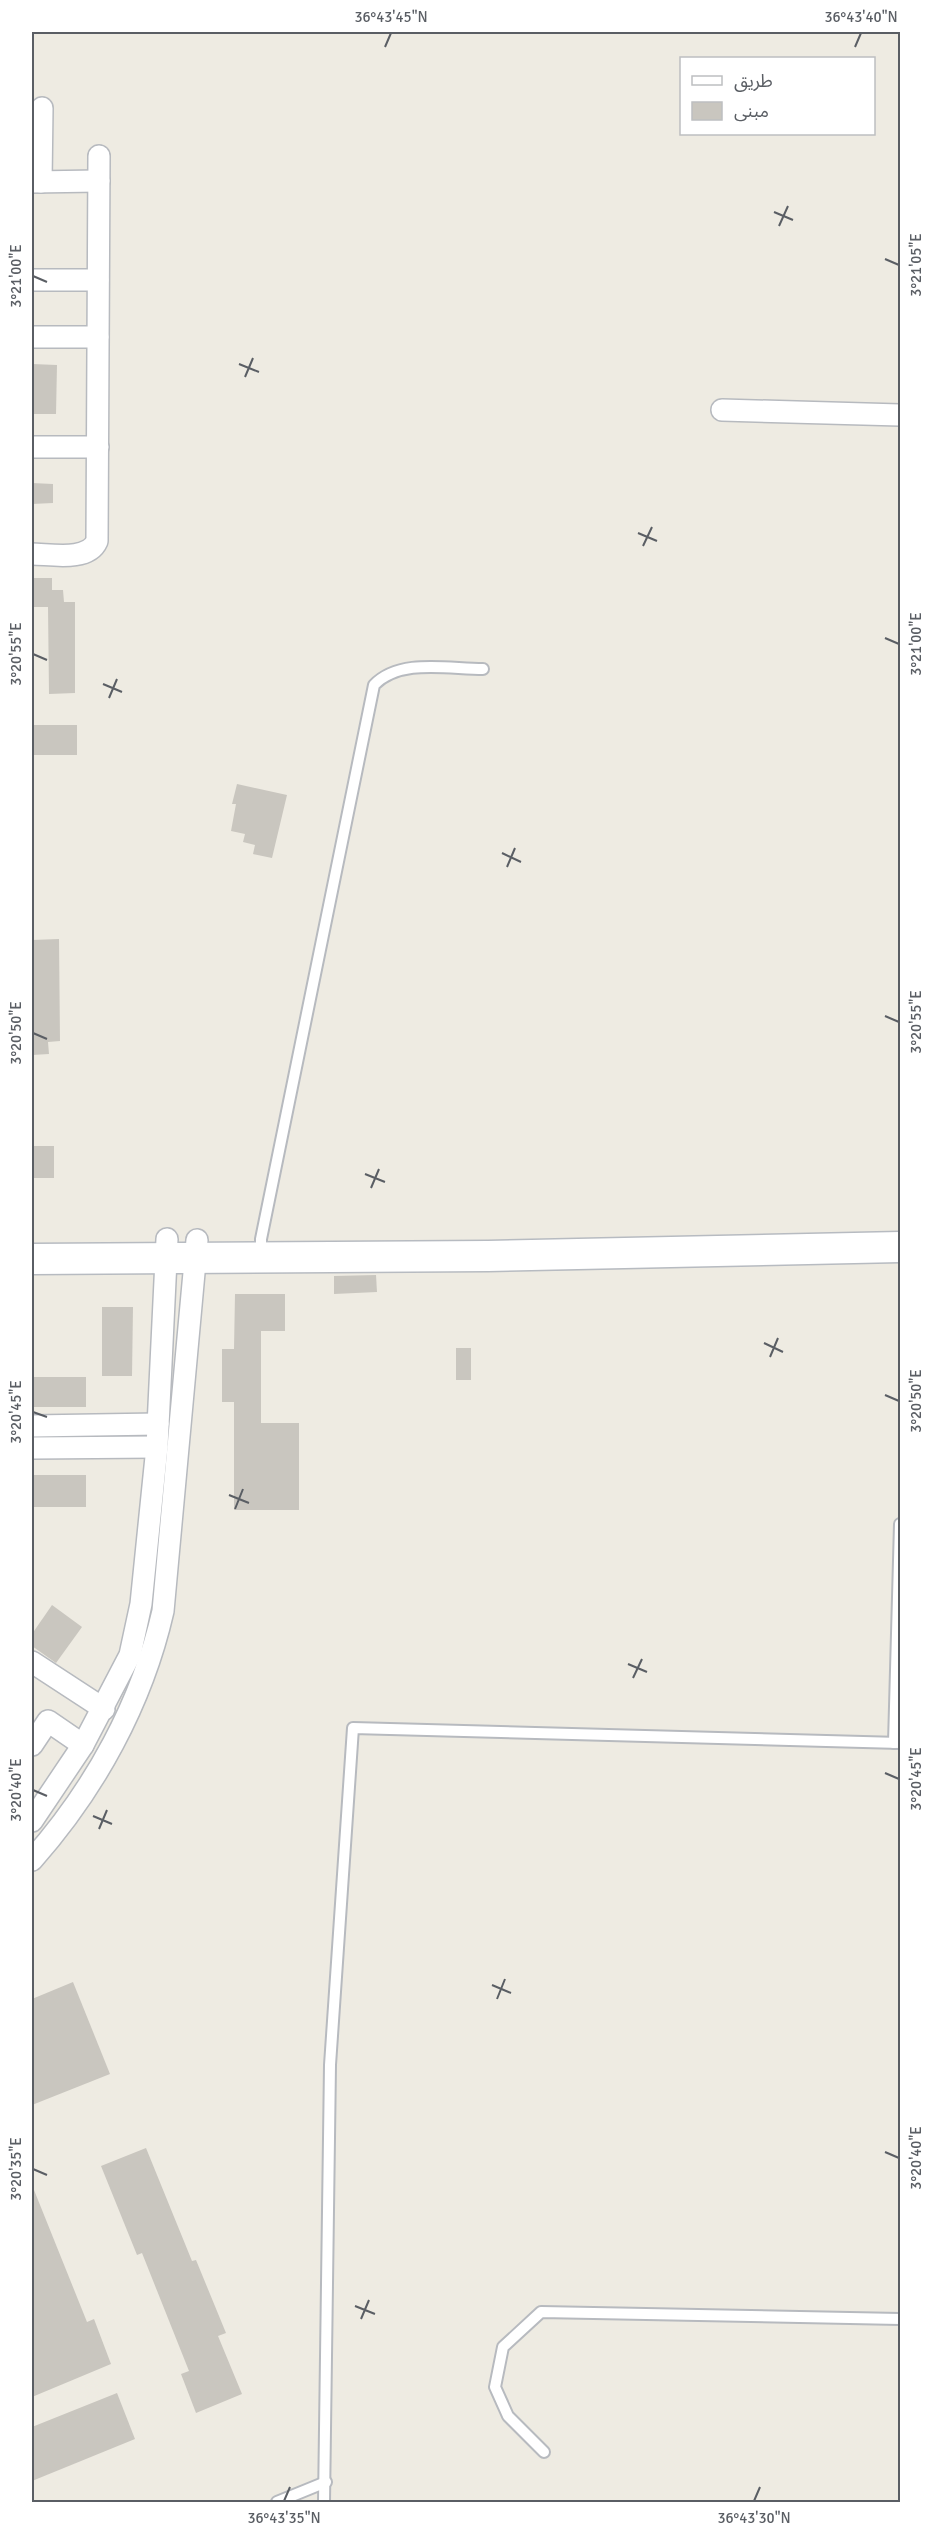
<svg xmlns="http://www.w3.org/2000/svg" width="932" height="2534" viewBox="0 0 932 2534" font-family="Signika,'Noto Sans Arabic',sans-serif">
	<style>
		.building { fill: #c9c6bf }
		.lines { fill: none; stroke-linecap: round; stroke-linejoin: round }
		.lane-casing { stroke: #b7babf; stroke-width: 14 }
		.street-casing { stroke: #b7babf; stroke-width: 24 }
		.secondary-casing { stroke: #b7bbc1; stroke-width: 33 }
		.lane { stroke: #fff; stroke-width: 10 }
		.street { stroke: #fff; stroke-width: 21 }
		.secondary { stroke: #fff; stroke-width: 30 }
		.ticks { fill: none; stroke: #5a5e64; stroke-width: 2 }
		.neatline { fill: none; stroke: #5a5e64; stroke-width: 2 }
		.ticks-label { font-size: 15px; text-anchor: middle; fill: #5a5e64 }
	</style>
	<rect width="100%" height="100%" fill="#eeebe2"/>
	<!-- building -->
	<g class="building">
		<path d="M32,364L57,365L56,414H32Z"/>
		<path d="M32,483L53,484V503L32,504Z"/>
		<path d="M32,578H52V590H63L64,602H75V693L49,694L48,607H32Z"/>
		<rect x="32" y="725" width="45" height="30"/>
		<path d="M237,784L287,795L272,858L253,854L255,845L243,842L245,834L231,831L236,804H232Z"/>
		<path d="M59,939L60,1041L48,1042L49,1054L32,1055V940Z"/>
		<rect x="32" y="1146" width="22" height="32"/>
		<path d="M376,1275L377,1292L334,1294V1276Z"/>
		<path d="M235,1294H285V1331H261V1423H299V1510H234V1402H222V1349H234Z"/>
		<path d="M102,1307H133L132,1376H102Z"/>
		<rect x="456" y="1348" width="15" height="32"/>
		<rect x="32" y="1377" width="54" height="30"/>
		<rect x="32" y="1475" width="54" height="32"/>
		<path d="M52,1605L82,1627L56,1663L32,1646V1634Z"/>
		<path d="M73,1982L110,2074L32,2105V1999Z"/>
		<path d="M146,2148L192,2261L196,2260L226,2333L218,2336L242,2394L196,2413L181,2374L189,2371L142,2253L137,2255L101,2166Z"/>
		<path d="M32,2185L87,2322L94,2319L111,2364L32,2397Z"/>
		<path d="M117,2393L135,2439L32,2481V2427Z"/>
	</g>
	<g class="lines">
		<!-- lane casing -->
		<g class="lane-casing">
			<g id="lane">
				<path d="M261,1254V1239L374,685C400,658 448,669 483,669"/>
				<path d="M894,1743L900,1524"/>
				<path d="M544,2452L508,2416L495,2387L503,2347L541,2312L900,2319"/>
				<path d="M277,2502L326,2482"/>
				<path d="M324,2502L330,2065L353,1728L900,1743"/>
			</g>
		</g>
		<!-- street casing -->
		<g class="street-casing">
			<g id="street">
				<path d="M32,182L99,181"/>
				<path d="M41,182L42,108"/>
				<path d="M32,280H98"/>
				<path d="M32,337H98"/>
				<path d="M722,410L900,415"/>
				<path d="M32,447H98"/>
				<path d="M32,554C50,554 88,562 97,541L99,156"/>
				<path d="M32,1426L158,1424"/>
				<path d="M32,1448L157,1447"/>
				<path d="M32,1662L104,1709"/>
				<path d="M32,1745L48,1721L83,1745"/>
				<path d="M32,1821L83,1745L130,1655L141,1604L157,1447L167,1239"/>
				<path d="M32,1860C95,1789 142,1703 163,1611L197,1240"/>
			</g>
		</g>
		<!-- secondary casing -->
		<g class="secondary-casing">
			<path id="secondary" d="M32,1259L488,1256L900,1247"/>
		</g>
		<!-- lane -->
		<use href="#lane" class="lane"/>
		<!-- street -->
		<use href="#street" class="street"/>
		<!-- secondary -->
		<use href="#secondary" class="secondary"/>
	</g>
	<!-- ticks -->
	<path class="ticks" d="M385,47L391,33M855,47L861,33M774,212L793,220M779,226L788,206M885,259L899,265M33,276L47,282M239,364L259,372M245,377L253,358M638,533L657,541M643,546L652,527M885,638L899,644M33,654L47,660M103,684L122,692M109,698L117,679M502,853L521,862M507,867L515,848M885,1016L899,1022M33,1033L47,1039M365,1174L385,1182M371,1188L379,1169M764,1343L783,1352M770,1357L778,1338M885,1395L899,1401M33,1412L47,1417M229,1495L249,1503M235,1509L243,1489M628,1664L647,1672M633,1678L642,1659M885,1773L899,1779M33,1790L47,1796M93,1816L112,1824M99,1829L107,1810M492,1985L511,1993M497,1999L505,1979M885,2152L899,2158M33,2169L47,2175M355,2306L375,2314M361,2319L369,2300M284,2501L290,2487M754,2501L760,2487"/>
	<!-- border -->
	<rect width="932" height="2534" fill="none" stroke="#ffffff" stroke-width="66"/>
	<!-- legend -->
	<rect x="680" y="57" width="195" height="78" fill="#ffffff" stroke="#bdbfc1" stroke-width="1.5"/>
	<rect x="692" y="76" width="30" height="9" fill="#ffffff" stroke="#bdbfc1" stroke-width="1.5"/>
	<text x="734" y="87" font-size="18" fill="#5a5e64">طريق</text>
	<rect x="692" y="102" width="30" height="18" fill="#c9c6bf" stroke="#bdbfc1" stroke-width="1.5"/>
	<text x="734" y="117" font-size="18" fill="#5a5e64">مبنى</text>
	<rect x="33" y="33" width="866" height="2468" class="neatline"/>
	<g class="ticks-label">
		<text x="391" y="22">36°43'45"N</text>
		<text x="861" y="22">36°43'40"N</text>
		<text transform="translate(916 265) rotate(-90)" y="5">3°21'05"E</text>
		<text transform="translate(16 276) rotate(-90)" y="5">3°21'00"E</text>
		<text transform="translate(916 644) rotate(-90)" y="5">3°21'00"E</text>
		<text transform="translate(16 654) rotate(-90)" y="5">3°20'55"E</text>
		<text transform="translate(916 1022) rotate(-90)" y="5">3°20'55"E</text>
		<text transform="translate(16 1033) rotate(-90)" y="5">3°20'50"E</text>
		<text transform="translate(916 1401) rotate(-90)" y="5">3°20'50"E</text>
		<text transform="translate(16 1412) rotate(-90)" y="5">3°20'45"E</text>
		<text transform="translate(916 1779) rotate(-90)" y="5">3°20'45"E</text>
		<text transform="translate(16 1790) rotate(-90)" y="5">3°20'40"E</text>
		<text transform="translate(916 2158) rotate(-90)" y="5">3°20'40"E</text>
		<text transform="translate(16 2169) rotate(-90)" y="5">3°20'35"E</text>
		<text x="284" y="2523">36°43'35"N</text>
		<text x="754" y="2523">36°43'30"N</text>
	</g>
</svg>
